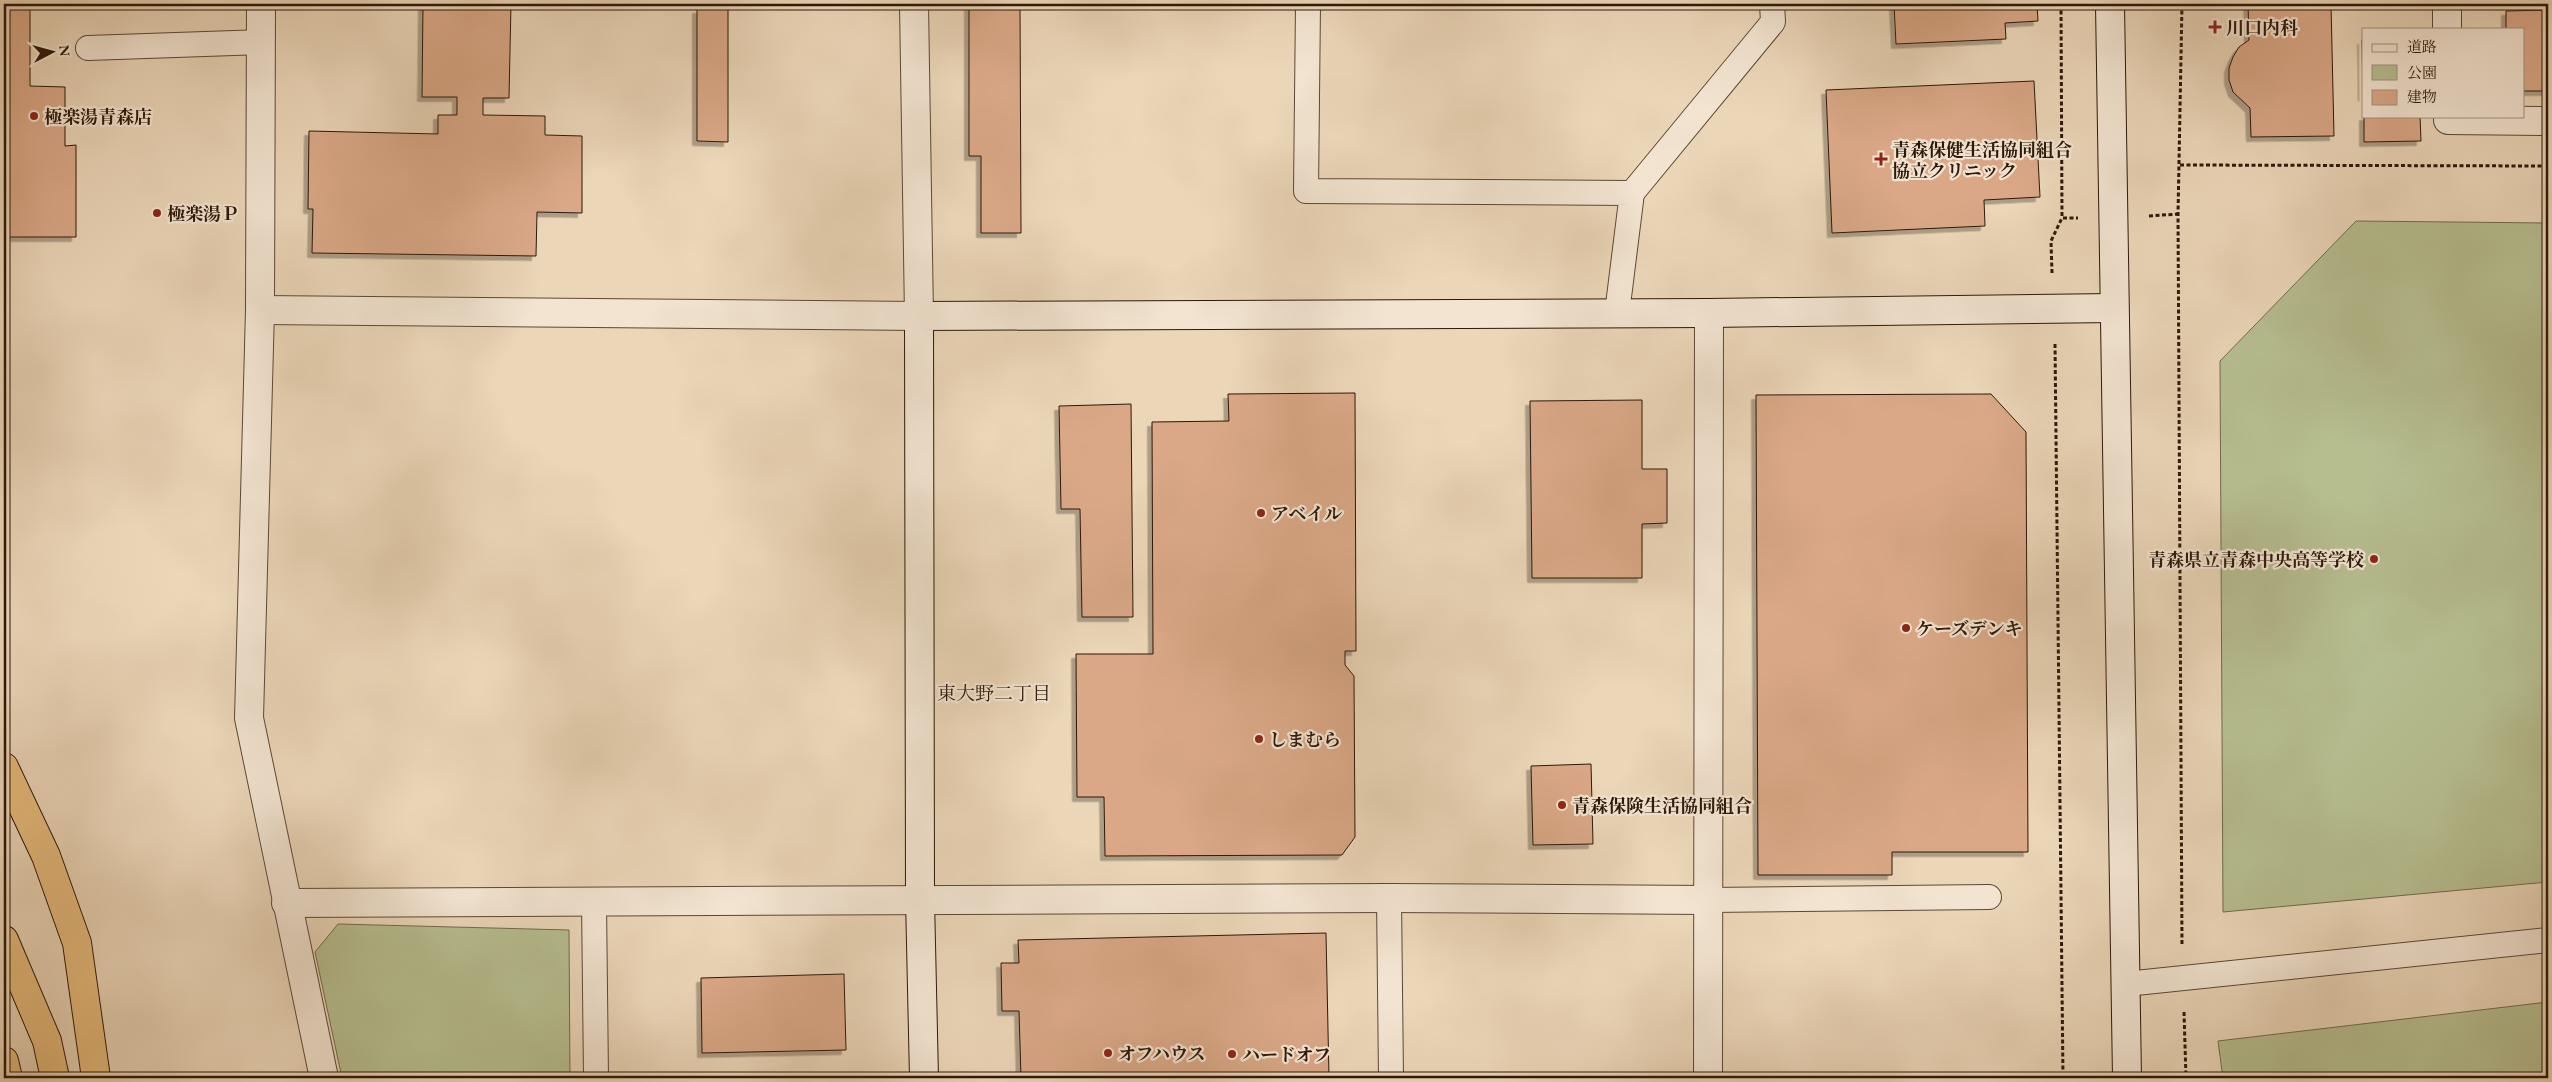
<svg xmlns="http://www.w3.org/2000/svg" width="2552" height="1082" viewBox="0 0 2552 1082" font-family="'EB Garamond','Noto Serif JP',serif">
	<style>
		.green { fill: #b6be90; stroke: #726b4c }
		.building { fill: #daa887; stroke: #2d1809; filter: url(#shadow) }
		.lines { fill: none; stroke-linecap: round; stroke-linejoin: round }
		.lane-casing { stroke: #5c4835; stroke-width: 26 }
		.street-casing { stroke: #5c4835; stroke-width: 30 }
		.secondary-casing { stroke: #2d1809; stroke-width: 30 }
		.highway-casing { stroke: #2d1809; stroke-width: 30 }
		.path { stroke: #2d1809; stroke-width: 3; stroke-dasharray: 4 2.5; stroke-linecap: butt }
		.lane { stroke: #f2e4d1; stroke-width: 24 }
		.street { stroke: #f2e4d1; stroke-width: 28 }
		.secondary { stroke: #f2e4d1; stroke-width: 28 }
		.highway { stroke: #e6bb7c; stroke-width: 28 }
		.poi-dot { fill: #8f2418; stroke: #f2e4d1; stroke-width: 2 }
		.labels { text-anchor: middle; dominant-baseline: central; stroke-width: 4.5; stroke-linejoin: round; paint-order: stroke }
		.poi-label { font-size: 18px; font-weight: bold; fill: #2d1809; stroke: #f2e4d1; text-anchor: start }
		.neighbourhood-label { font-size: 19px; fill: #2d1809; stroke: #f2e4d1 }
	</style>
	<defs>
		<filter id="shadow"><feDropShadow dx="-4.5" dy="4.5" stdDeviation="0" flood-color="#0004"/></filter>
	</defs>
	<rect width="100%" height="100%" fill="#ebd6b8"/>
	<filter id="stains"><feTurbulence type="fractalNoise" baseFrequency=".004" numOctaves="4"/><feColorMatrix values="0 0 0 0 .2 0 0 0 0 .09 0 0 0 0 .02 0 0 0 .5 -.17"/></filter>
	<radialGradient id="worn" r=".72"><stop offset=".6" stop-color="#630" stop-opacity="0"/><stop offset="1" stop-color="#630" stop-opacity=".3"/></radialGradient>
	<!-- green -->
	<g class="green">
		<path d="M2356,221L2548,223V882L2223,912L2220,361Z"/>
		<path d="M338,924L569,930L570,1078H342L315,952Z"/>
		<path d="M2548,1002V1078H2223L2218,1041Z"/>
	</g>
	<!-- building -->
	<g class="building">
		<path d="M4,4H30V86L65,87V146L76,145V237H4Z"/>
		<path d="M423,4H511L509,98H483V115L545,116V135L582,136V213L537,212L536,256L312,253L313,209H308L309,131L438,134V115H457V97H422Z"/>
		<path d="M969,4H1020L1021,233H981V156H969Z"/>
		<path d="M1894,4H2037L2038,21L2005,23L2006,39L1896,44Z"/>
		<path d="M2248,4H2331L2334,136L2251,137L2250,108L2233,92L2229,80V68L2233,57L2239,47L2249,40Z"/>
		<path d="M728,8V142L697,141V9Z"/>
		<path d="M2548,10V91H2523V29H2506V11Z"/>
		<path d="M2362,40H2363V97Z"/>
		<path d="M2034,81L2040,197L1984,200L1985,226L1832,233L1826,90Z"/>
		<path d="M2364,116H2420L2421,141L2364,142Z"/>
		<path d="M1355,393L1356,651H1345V665L1354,676L1355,837L1342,855L1105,856L1104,797H1077L1076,654H1153L1152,422L1229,421L1228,394Z"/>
		<path d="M1991,394L2026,432L2028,852H1892V875H1758L1756,395Z"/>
		<path d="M1642,400V469H1667V523L1642,524V578H1532L1530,401Z"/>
		<path d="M1131,404L1133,617H1082L1080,509H1061L1059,406Z"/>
		<path d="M1591,764L1593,844L1533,845L1531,766Z"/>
		<path d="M1326,933L1329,1078H1021L1019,1011H1002L1001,963H1019L1018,940Z"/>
		<path d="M844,974L846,1050L702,1053L701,978Z"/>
	</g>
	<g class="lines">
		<!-- lane casing -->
		<g class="lane-casing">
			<g id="lane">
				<path d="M1308,4L1306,191L1632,193L1617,313"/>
				<path d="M88,48L261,42"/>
				<path d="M1632,193L1773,22L1772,4"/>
				<path d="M1389,898L1391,1078"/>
				<path d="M1708,900L1989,897"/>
				<path d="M594,901L596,1078"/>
				<path d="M2126,984L2548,940"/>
			</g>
		</g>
		<!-- street casing -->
		<g class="street-casing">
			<g id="street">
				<path d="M261,4L260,310L249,718L324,1078"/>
				<path d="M2447,4V29"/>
				<path d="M2448,116V120L2548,121"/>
				<path d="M260,310L919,316L914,4"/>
				<path d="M286,903L1389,898L1708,900"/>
				<path d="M1708,1078L1709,313"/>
			</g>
		</g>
		<!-- secondary casing -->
		<g class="secondary-casing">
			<g id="secondary">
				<path d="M2110,4L2127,1078"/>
				<path d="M924,1078L920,899L919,316L1709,313L2114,308"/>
			</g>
		</g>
		<!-- highway casing -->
		<g class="highway-casing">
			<g id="highway">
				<path d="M4,767L46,856L77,943L96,1078"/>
				<path d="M4,940L47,1041L55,1078"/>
				<path d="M4,1061L8,1078"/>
			</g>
		</g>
		<!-- path -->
		<g class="path">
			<path d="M2061,4L2062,218"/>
			<path d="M2182,4L2178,214L2182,946"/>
			<path d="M2180,165L2548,166"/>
			<path d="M2149,216L2178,214"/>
			<path d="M2052,273L2051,241L2062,218H2078"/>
			<path d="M2055,344L2063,1078"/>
			<path d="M2184,1012L2186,1078"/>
		</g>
		<!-- lane -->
		<use href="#lane" class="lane"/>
		<!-- street -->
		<use href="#street" class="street"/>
		<!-- secondary -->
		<use href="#secondary" class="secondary"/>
		<!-- highway -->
		<use href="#highway" class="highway"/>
	</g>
	<!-- markers -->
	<g class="poi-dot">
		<path d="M2212.5 19.5h5v5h5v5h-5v5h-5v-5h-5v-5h5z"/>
		<circle cx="34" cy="116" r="5"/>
		<path d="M1878.5 151.5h5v5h5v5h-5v5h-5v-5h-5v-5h5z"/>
		<circle cx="157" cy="213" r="5"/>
		<circle cx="1261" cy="513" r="5"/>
		<circle cx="2374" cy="559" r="5"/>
		<circle cx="1906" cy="628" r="5"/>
		<circle cx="1259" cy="739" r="5"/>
		<circle cx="1562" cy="805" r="5"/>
		<circle cx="1108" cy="1053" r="5"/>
		<circle cx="1232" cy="1054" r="5"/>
	</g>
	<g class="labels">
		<!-- poi labels -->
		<g class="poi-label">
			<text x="2226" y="27">川口内科</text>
			<text x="44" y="116">極楽湯青森店</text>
			<text x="1892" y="149">青森保健生活協同組合<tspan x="1892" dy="21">協立クリニック</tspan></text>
			<text x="167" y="213">極楽湯Ｐ</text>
			<text x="1271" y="513">アベイル</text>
			<text x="2364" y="559" text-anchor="end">青森県立青森中央高等学校</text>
			<text x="1916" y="628">ケーズデンキ</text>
			<text x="1269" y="739">しまむら</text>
			<text x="1572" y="805">青森保険生活協同組合</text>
			<text x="1118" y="1053">オフハウス</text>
			<text x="1242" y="1054">ハードオフ</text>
		</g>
		<!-- neighbourhood labels -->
		<g class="neighbourhood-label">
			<text x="994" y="693">東大野二丁目</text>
		</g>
	</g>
	<!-- margin -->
	<rect width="2552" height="1082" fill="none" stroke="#ebd6b8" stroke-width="20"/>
	<rect x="5" y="5" width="2542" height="1072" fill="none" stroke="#2d1809" stroke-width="2.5"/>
	<rect x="10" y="10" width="2532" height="1062" fill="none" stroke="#2d1809"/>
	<!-- legend -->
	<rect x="2362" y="28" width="162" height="90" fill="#f2e4d1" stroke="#a39281"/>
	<rect x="2372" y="44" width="25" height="8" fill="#f2e4d1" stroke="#a39281"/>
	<text x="2407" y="52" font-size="15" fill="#2d1809">道路</text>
	<rect x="2372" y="65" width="25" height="15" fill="#b6be90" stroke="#a39281"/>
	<text x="2407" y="78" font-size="15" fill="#2d1809">公園</text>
	<rect x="2372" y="90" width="25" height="15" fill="#daa887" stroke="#a39281"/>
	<text x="2407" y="102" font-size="15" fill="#2d1809">建物</text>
	<!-- north arrow -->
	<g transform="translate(52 52) rotate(84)" stroke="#f2e4d1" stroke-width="4" paint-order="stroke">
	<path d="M0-4L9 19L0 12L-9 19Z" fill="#2d1809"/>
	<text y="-8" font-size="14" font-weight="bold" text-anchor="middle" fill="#2d1809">N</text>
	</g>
	<rect width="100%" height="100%" filter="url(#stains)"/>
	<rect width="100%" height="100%" fill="url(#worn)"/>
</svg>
